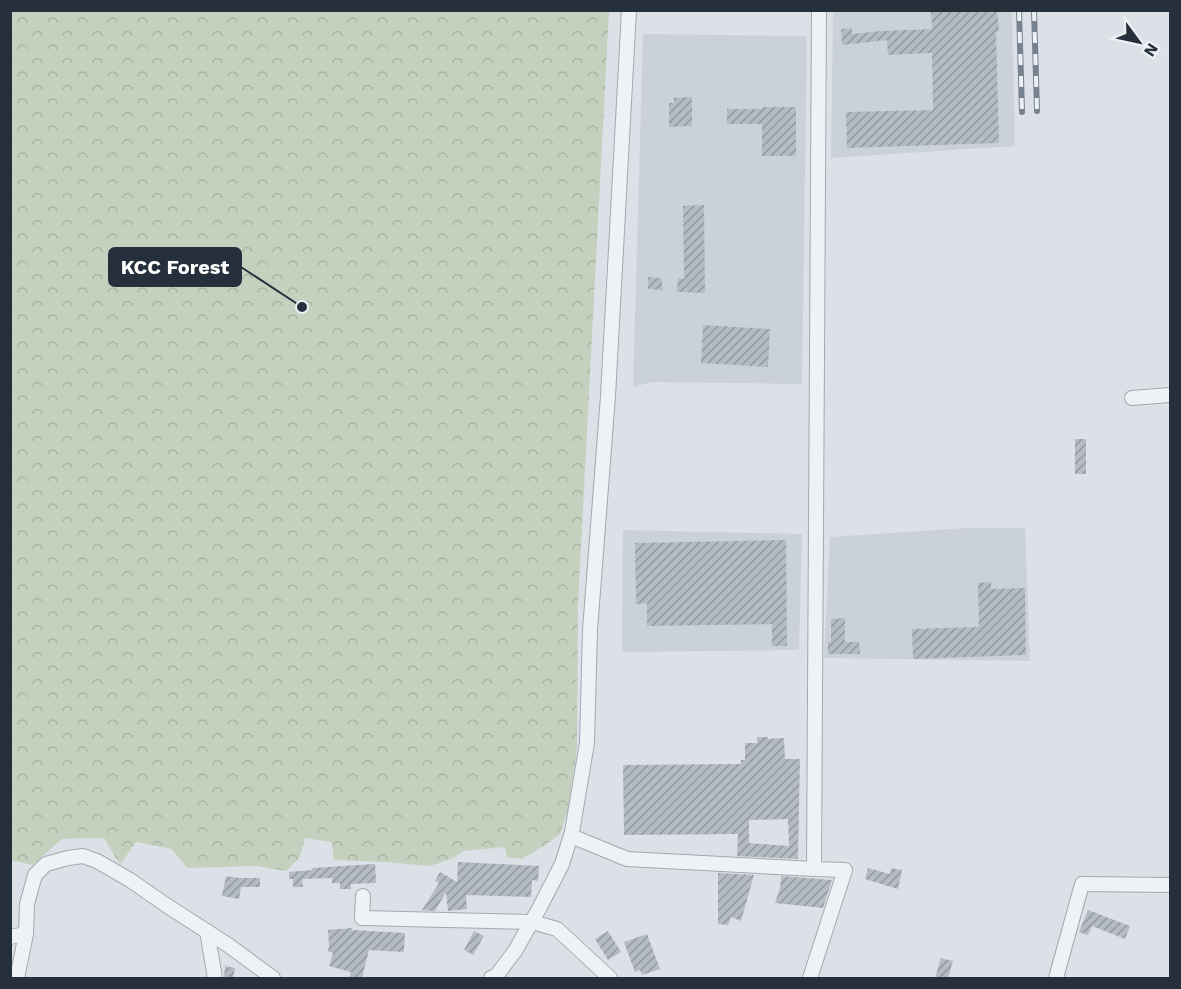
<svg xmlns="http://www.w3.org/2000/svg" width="1181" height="989" viewBox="0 0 1181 989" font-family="'Work Sans',sans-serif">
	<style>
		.built { fill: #cbd1d9 }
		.forest { fill: url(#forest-crowns) }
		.building { fill: url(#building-hatch); fill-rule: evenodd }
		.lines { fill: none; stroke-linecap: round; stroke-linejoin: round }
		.minor-casing { stroke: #a2a8b1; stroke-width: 16 }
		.minor { stroke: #eff2f5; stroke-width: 14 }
		.rail-casing { stroke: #768290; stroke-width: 6 }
		.rail { stroke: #ecf0f4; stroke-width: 4; stroke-dasharray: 11; stroke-linecap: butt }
		.leader { fill: none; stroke: #26303d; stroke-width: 2 }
		.callout-dot { fill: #26303d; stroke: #ecf0f4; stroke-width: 2 }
		.callout { fill: #26303d; stroke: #26303d; stroke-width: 2 }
		.callout-label { font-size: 20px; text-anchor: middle; font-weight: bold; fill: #fff }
	</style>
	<defs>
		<pattern id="forest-crowns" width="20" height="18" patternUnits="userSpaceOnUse" patternTransform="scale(1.5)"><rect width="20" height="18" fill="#c4d1be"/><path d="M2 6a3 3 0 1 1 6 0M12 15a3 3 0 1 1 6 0" fill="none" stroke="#a8b4a4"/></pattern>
		<pattern id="building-hatch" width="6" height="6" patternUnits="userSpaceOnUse" patternTransform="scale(1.5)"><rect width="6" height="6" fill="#b4bbc3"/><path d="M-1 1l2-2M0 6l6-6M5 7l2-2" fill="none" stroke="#9298a0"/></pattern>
	</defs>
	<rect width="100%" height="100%" fill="#dde1e7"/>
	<!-- built -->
	<g class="built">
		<path d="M833,11H1012L1015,146L831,158Z"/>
		<path d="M643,34L807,36L802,384L652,382L633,387Z"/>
		<path d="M966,528H1025L1030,661L824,658L830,537Z"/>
		<path d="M623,530L802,534L799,650L622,652Z"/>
	</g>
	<!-- forest -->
	<path class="forest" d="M11,10L609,11L578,604L577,749L568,810L560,834L544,846L522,859L507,857L505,847L464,851L453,858L430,866L385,862L334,860L332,842L305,838L300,857L286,871L256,866L187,868L172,849L136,842L120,865L104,838L62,839L33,865L11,860Z"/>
	<!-- building -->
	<g class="building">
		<path d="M931,10H997L999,31L996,32L999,143L847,148L846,112L933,110L932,53L888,55L887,40L842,45L841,29L852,28V34L881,31L932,29Z"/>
		<path d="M692,97V126L669,127V103H674V98Z"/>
		<path d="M762,107H796V156H762V124H727V109H762Z"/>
		<path d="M704,205L705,293L677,292L678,278L684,279L683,206Z"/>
		<path d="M648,277L661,278L663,290L648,289Z"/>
		<path d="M703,325L770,329L768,367L701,363Z"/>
		<rect x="1075" y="439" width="11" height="35"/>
		<path d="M786,540L787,646H772V624L647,626V603L636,604L635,543Z"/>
		<path d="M991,582V589L1025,588L1026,655L913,659L912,629L979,627L978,583Z"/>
		<path d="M845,618V642H859L860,654H828V642H831V619Z"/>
		<path d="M757,737H768V739L784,738L785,759H800L798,859L737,856L738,834L624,835L623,765L741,764V760H745V743H757ZM788,819L789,846L749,843V820Z"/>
		<path d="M458,862L539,866L538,881L532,880L531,897L466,895L467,909L448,911L446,892L435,911L422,910L439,883L435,881L440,872L457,882Z"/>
		<path d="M375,864L376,883L351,884V889H340V883H332V878L302,879L303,887H293V879H289V872L312,870V868Z"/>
		<path d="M868,868L890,874L891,868L902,870L898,889L865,879Z"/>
		<path d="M718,873L754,875L741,921L731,917L728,925L718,924Z"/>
		<path d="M226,876L238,878H260V887H241L239,899L222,896Z"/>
		<path d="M781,876L832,880L823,908L775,903L780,888Z"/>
		<path d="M1088,910L1130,926L1125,939L1092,926L1088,935L1079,932Z"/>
		<path d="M352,928V930L405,933L404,952L369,950L362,978H349L351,972L329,966L333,953L328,951L329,946L328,930Z"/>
		<path d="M474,931L484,936L473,955L464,950Z"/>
		<path d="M608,931L621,952L608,960L595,939Z"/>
		<path d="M647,934L660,969L642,975L640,970L635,972L624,942Z"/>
		<path d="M941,958L953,961L948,978H935Z"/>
		<path d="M225,966L235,968L233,978H224Z"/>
	</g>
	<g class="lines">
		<!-- minor casing -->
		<g class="minor-casing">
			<g id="minor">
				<path d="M1132,398L1170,395"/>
				<path d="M571,836L627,859L814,869"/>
				<path d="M363,896L362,918L532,922L557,929L610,978"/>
				<path d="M207,931L215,978"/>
				<path d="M10,937L26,934"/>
				<path d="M17,978L26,934L27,904L35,875L46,864L68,858L83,856L97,861L130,880L166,905L228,945L273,978"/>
				<path d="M491,978L496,976L515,951L540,907L562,864L572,832L587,743L590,630L608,396L629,10"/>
				<path d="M810,978L845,870L814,869L819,10"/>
				<path d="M1056,978L1082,884L1170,885"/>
			</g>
		</g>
		<!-- minor -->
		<use href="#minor" class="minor"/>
		<!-- rail casing -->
		<g class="rail-casing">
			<g id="rail">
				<path d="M1019,10L1022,112"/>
				<path d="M1034,10L1037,111"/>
			</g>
		</g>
		<!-- rail -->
		<use href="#rail" class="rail"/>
	</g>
	<!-- callouts -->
	<path class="leader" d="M302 307L241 267"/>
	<circle class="callout-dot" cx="302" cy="307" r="6"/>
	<rect class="callout" x="109" y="248" width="132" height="38" rx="6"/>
	<g class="callout-label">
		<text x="175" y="274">KCC Forest</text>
	</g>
	<!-- border -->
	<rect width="1181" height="989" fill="none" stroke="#26303d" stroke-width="24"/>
	<!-- north arrow -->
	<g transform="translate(1139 42) rotate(123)" stroke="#ecf0f4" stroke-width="4.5" paint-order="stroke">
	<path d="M0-4.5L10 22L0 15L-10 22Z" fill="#26303d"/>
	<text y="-9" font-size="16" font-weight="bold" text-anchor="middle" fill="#26303d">N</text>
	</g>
</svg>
